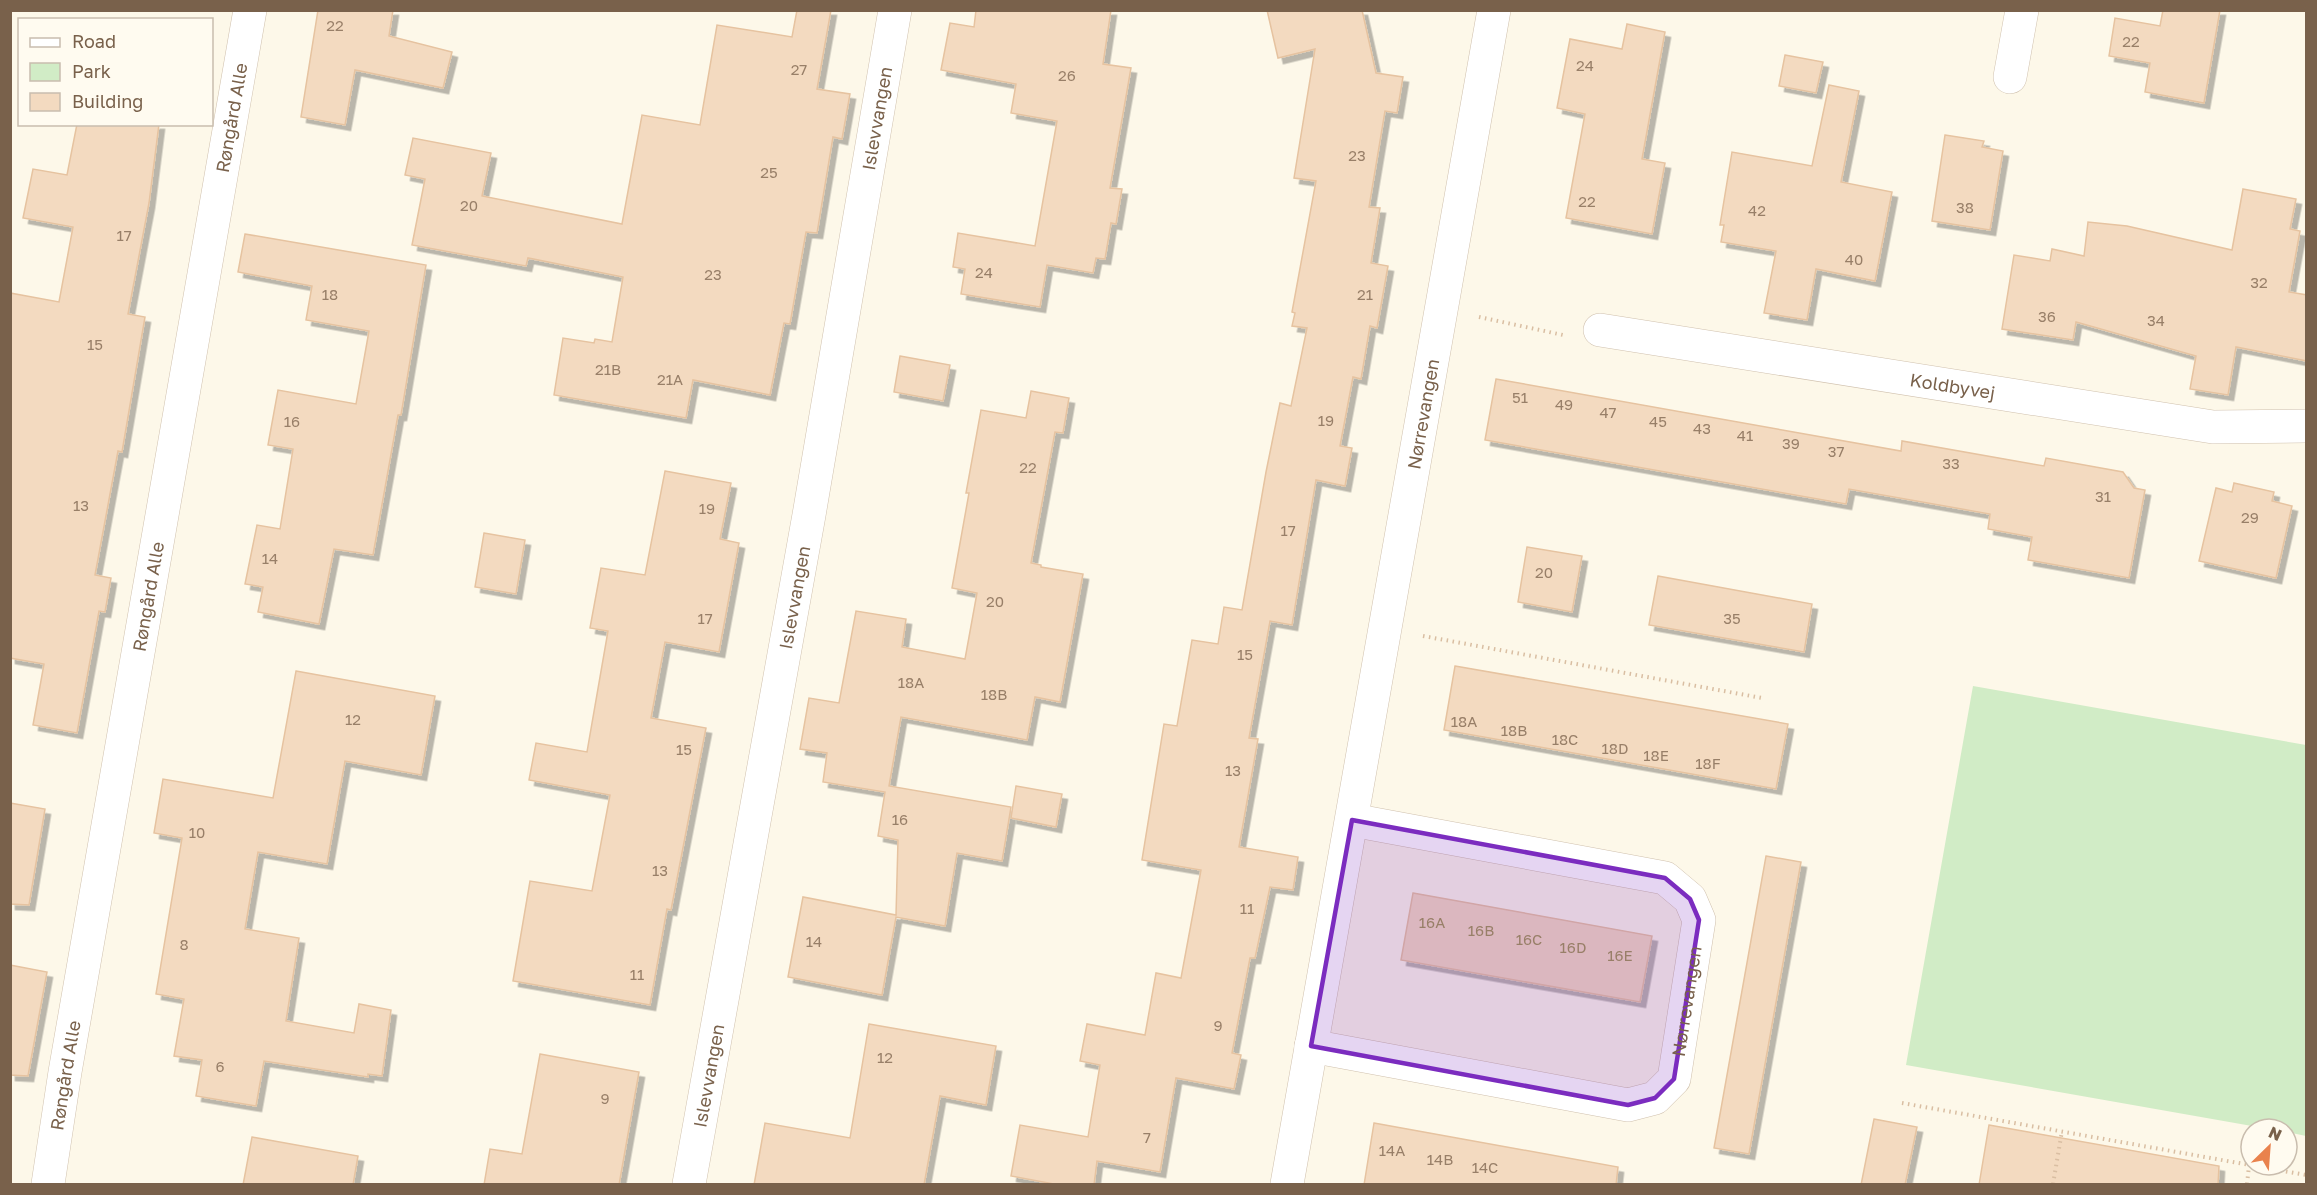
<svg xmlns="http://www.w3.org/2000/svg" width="2317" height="1195" viewBox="0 0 2317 1195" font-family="'Golos Text',sans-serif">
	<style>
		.green { fill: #d1ecc6 }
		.building { fill: #f3dac0; stroke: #e6c3a0; stroke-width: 1.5; filter: url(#shadow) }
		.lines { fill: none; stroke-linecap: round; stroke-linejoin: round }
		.street-casing { stroke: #d0c1ae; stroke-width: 34 }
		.path { stroke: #d9bea2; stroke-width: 4; stroke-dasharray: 1.5 4.5; stroke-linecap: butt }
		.street { stroke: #fff; stroke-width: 33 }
		.marked { fill: #7b2cbf; fill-opacity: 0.2; stroke: #7b2cbf; stroke-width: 4.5; stroke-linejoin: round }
		.labels { text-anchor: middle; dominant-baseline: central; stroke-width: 4.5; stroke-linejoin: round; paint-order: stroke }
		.number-label { font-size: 15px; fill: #987f68 }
		.street-label { font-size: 18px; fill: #79614b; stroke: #fffbf0 }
	</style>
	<defs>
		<filter id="shadow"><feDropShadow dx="5.5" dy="5.5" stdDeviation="0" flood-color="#0004"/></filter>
	</defs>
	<rect width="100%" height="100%" fill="#fdf8e9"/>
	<!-- green -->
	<path class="green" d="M1973,686L2306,745V1136L2287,1132V1129H2269L1906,1065Z"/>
	<!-- building -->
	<g class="building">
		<path d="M318,10H393L389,36L452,52L443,88L355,70L345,125L301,117Z"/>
		<path d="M797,10H831L817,89L850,94L842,139L833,137L817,233L806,232L790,324L784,323L770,395L693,380L686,418L554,395L563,338L594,343L595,339L612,342L623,277L528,258L526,266L412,245L425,179L405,175L413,138L491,153L482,196L622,224L642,115L700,125L717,25L792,37Z"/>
		<path d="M976,10H1111L1103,64L1131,68L1110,188L1122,189L1116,224L1111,223L1105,259L1096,258L1093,273L1047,265L1040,307L961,294L965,269L953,267L958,233L1035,246L1057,121L1011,113L1016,84L941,70L950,23L974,27Z"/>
		<path d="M1267,10H1362L1376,73L1403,77L1397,113L1385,111L1369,207L1380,208L1371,263L1388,266L1377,328L1370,326L1361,379L1353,377L1340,446L1352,448L1345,486L1316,480L1292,625L1270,621L1249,738L1258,739L1239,847L1298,857L1293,890L1270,887L1255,958H1250L1232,1053L1241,1055L1234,1089L1176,1078L1160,1172L1097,1161L1094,1185H1059L1011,1176L1020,1125L1088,1137L1100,1065L1080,1061L1087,1024L1145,1035L1156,973L1181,978L1201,870L1142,860L1164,724L1177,726L1192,640L1218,644L1224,607L1242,610L1266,472L1280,403L1291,406L1307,328L1292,326L1295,313L1292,312L1316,181L1294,178L1315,49L1278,58Z"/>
		<path d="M2163,10H2220L2204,103L2145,92L2150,63L2109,56L2115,18L2160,26Z"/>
		<path d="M1627,24L1665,32L1642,159L1665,163L1652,234L1566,218L1585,114L1557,108L1570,39L1622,49Z"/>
		<path d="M1785,55L1823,62L1816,93L1779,86Z"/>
		<path d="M1829,85L1859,91L1841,182L1892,192L1875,281L1816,269L1807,320L1764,313L1776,251L1721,242L1724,225H1720L1732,152L1812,166Z"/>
		<path d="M77,124H159L149,203L128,314L145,317L122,452L118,451L95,575L111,578L105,612L99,611L77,733L33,725L44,664L10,658V293L59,302L73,227L23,218L33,169L67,175Z"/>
		<path d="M1945,135L1984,141L1982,147L2003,151L1990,230L1932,221Z"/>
		<path d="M2243,189L2296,199L2290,229L2300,231L2289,292L2307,295V361L2236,347L2228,395L2190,389L2196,356L2076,322L2073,340L2002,329L2014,255L2050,261L2052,249L2084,256L2088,222L2127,226L2232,250Z"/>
		<path d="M245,234L426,265L401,415H398L373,555L334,549L319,624L258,612L263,587L245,584L257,525L280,529L293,449L268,445L278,390L356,404L369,331L306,320L312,286L238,272Z"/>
		<path d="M900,356L950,365L943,401L894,392Z"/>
		<path d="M1496,379L1901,451L1902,441L2044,466L2046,458L2123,472L2134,488L2145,490L2129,578L2028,560L2032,537L1988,529L1990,514L1849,489L1846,504L1485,440Z"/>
		<path d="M1031,391L1069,398L1063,433L1055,432L1031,563L1041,565V567L1083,574L1060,702L1035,697L1027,740L901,717L889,786L1011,807L1002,861L957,853L945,926L896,917L882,995L788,977L803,897L896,915L898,840L878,836L885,792L823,782L827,753L800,749L809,698L839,703L856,611L906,619L902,647L965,659L977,593L952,588L969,493H966L981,410L1026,418Z"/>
		<path d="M665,471L731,483L720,539L739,543L719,652L665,642L651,718L706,728L671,910L667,909L650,1005L513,981L530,881L592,891L610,795L529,780L536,743L587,752L608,631L590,628L601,568L645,575Z"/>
		<path d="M2234,483L2274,492L2272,501L2292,506L2276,578L2199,561L2216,488L2232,492Z"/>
		<path d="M484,533L525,540L516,594L475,587Z"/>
		<path d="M1527,547L1582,556L1572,612L1518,602Z"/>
		<path d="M1658,576L1812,604L1804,652L1649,625Z"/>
		<path d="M1455,666L1788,724L1776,789L1444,730Z"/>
		<path d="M296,671L435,696L421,775L345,761L327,864L258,852L245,929L299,938L286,1021L354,1033L359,1004L391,1010L382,1076L368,1074V1077L264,1061L256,1106L196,1096L202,1060L174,1056L184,999L156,994L182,838L154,833L163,779L273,798Z"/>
		<path d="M1016,786L1062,794L1056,827L1011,818Z"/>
		<path d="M10,803L45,809L29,905L10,904Z"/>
		<path d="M1766,856L1801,862L1749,1154L1714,1148Z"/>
		<path d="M1413,893L1652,936L1640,1002L1401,960Z"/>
		<path d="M10,965L47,972L28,1076L10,1075Z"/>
		<path d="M869,1024L996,1046L986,1105L940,1096L924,1185H754L765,1123L850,1138Z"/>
		<path d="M540,1054L639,1072L619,1185H484L490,1149L522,1154Z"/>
		<path d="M1874,1119L1917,1127L1905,1185H1861Z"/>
		<path d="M1374,1123L1618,1167L1616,1185H1364Z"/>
		<path d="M1989,1125L2219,1166L2218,1185H1979Z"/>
		<path d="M252,1137L358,1156L353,1185H243Z"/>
	</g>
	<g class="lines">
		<!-- street casing -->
		<g class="street-casing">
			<g id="street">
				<path d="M2010,77L2022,10"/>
				<path id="s1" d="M1600,330L2213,427L2306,426"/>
				<path id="s2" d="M1311,1046L1628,1105L1655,1098L1674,1079L1699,920L1690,899L1665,878L1352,820"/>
				<path id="s3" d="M48,1184L65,1072L250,10"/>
				<path id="s4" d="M689,1184L809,515L895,10"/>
				<path id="s5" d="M1287,1184L1494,10"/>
			</g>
		</g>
		<!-- path -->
		<g class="path">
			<path d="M1479,317L1563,335"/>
			<path d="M1423,636L1762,698"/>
			<path d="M1902,1103L2306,1175"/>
			<path d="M2053,1184L2062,1131"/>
			<path d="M2247,1184L2249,1166"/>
		</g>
		<!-- street -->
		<use href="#street" class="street"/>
	</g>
	<!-- marked area -->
	<path class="marked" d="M1352,820L1665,878L1690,899L1699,920L1674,1079L1655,1098L1628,1105L1311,1046Z"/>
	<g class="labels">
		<!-- number labels -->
		<g class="number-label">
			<text x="335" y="25">22</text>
			<text x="2131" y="41">22</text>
			<text x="1585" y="65">24</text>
			<text x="799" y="69">27</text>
			<text x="1067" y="75">26</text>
			<text x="1357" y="155">23</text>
			<text x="769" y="172">25</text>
			<text x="1587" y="201">22</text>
			<text x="469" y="205">20</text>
			<text x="1965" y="207">38</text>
			<text x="1757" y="210">42</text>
			<text x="124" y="235">17</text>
			<text x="1854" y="259">40</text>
			<text x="984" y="272">24</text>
			<text x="713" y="274">23</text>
			<text x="2259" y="282">32</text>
			<text x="330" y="294">18</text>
			<text x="1365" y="294">21</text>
			<text x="2047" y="316">36</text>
			<text x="2156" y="320">34</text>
			<text x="95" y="344">15</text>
			<text x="608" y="369">21B</text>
			<text x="670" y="379">21A</text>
			<text x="1520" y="397">51</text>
			<text x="1564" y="404">49</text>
			<text x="1608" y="412">47</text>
			<text x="1326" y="420">19</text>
			<text x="292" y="421">16</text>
			<text x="1658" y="421">45</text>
			<text x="1702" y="428">43</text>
			<text x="1745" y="435">41</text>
			<text x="1791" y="443">39</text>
			<text x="1836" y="451">37</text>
			<text x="1951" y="463">33</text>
			<text x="1028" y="467">22</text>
			<text x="2103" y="496">31</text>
			<text x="81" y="505">13</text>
			<text x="707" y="508">19</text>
			<text x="2250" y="517">29</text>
			<text x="1288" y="530">17</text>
			<text x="270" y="558">14</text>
			<text x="1544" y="572">20</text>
			<text x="995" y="601">20</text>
			<text x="705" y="618">17</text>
			<text x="1732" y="618">35</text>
			<text x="1245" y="654">15</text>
			<text x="911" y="682">18A</text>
			<text x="994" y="694">18B</text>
			<text x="353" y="719">12</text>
			<text x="1464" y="721">18A</text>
			<text x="1514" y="730">18B</text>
			<text x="1565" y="739">18C</text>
			<text x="1615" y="748">18D</text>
			<text x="684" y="749">15</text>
			<text x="1656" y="755">18E</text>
			<text x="1708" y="763">18F</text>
			<text x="1233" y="770">13</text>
			<text x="900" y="819">16</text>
			<text x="197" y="832">10</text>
			<text x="660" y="870">13</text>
			<text x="1247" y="908">11</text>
			<text x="1432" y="922">16A</text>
			<text x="1481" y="930">16B</text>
			<text x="1529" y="939">16C</text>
			<text x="814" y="941">14</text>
			<text x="184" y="944">8</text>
			<text x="1573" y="947">16D</text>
			<text x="1620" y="955">16E</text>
			<text x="637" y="974">11</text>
			<text x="1218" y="1025">9</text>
			<text x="885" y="1057">12</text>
			<text x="220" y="1066">6</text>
			<text x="605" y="1098">9</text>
			<text x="1147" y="1137">7</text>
			<text x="1392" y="1150">14A</text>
			<text x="1440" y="1159">14B</text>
			<text x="1485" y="1167">14C</text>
		</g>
		<!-- street labels -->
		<g class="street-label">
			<text stroke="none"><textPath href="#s3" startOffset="1082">Røngård Alle</textPath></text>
			<text stroke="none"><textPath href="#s4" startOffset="1082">Islevvangen</textPath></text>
			<text stroke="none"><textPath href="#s1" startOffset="357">Koldbyvej</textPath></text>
			<text stroke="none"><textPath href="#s5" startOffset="782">Nørrevangen</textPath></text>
			<text stroke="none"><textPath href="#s3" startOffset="596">Røngård Alle</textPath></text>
			<text stroke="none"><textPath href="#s4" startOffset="596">Islevvangen</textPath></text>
			<text stroke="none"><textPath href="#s2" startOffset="456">Nørrevangen</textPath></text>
			<text stroke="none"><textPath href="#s3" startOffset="110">Røngård Alle</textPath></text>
			<text stroke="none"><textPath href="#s4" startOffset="110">Islevvangen</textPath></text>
		</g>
	</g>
	<!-- border -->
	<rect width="2317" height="1195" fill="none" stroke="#79614b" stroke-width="24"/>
	<!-- legend -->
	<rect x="18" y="18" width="195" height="108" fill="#fffbf0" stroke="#c9bdae" stroke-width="1.5"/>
	<rect x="30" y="38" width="30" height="9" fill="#ffffff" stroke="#c9bdae" stroke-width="1.5"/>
	<text x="72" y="48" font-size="18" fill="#79614b">Road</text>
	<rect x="30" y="63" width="30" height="18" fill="#d1ecc6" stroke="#c9bdae" stroke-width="1.5"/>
	<text x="72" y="78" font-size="18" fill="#79614b">Park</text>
	<rect x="30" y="93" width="30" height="18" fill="#f3dac0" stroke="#c9bdae" stroke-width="1.5"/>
	<text x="72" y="108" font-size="18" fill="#79614b">Building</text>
	<!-- north arrow -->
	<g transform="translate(2269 1147) rotate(25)"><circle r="28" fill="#fffbf0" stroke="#c9bdae" stroke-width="1.5"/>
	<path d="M0-4.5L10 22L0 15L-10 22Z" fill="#e9824d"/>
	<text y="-9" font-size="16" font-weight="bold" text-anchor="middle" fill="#79614b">N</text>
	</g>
</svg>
